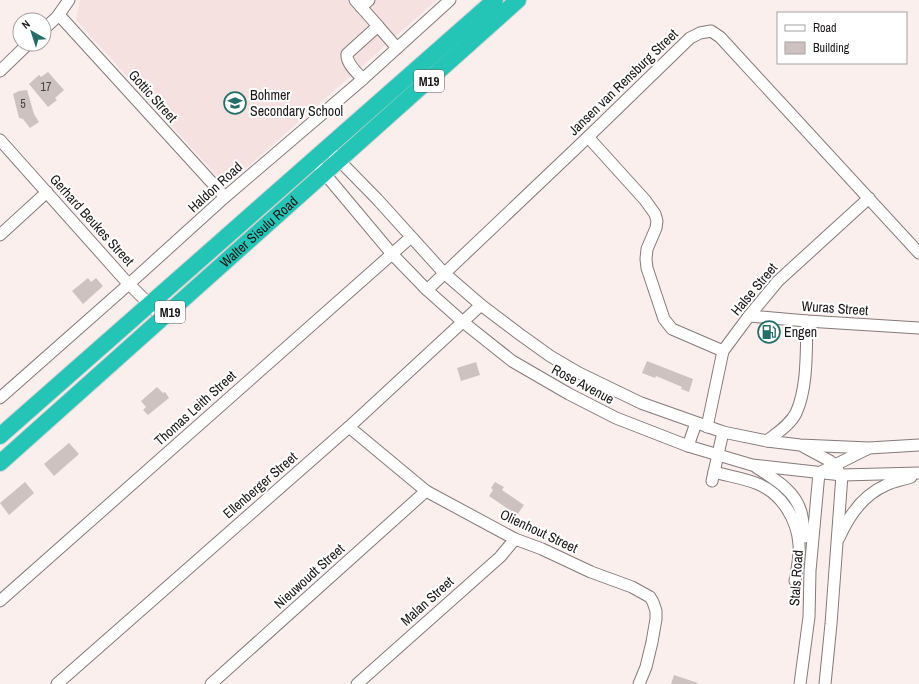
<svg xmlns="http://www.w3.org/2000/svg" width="919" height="684" viewBox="0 0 919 684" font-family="'Archivo Narrow',sans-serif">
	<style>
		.built { fill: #f5e1df }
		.building { fill: #cec2c1 }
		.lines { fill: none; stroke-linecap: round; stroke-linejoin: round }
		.minor-casing { stroke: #847a79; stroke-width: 13 }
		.highway-casing { stroke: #d1d1d1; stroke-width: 18 }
		.minor { stroke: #fff; stroke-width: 11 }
		.highway { stroke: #24c5b6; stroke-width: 16 }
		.labels { text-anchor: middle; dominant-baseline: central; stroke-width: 4; stroke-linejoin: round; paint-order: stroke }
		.number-label { font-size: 12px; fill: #484242 }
		.shield { fill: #fff; stroke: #5f5d5d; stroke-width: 1 }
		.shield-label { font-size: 13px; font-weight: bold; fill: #1b1717 }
		.street-label { font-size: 14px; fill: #1b1717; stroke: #fff }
		.poi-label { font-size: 14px; fill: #1b1717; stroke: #fff; text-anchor: start }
	</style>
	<rect width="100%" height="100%" fill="#fbefee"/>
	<!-- built -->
	<path class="built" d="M80,0H437L226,186L76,20Z"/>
	<!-- building -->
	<g class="building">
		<path d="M48,72L64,90L55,98L57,100L48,107L29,84L39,75L41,77Z"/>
		<path d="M27,90L34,114L39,122L30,128L23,119L19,118L13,94L19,91Z"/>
		<path d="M88,278L91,282L96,278L103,286L83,304L72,291Z"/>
		<path d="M647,361L693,379L689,392L681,389L682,387L656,376L655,378L642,373Z"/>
		<path d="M476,362L480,375L461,381L457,368Z"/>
		<path d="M157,387L163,393L165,392L169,398L148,415L143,410L146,407L141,401Z"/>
		<path d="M69,443L79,454L54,476L44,464Z"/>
		<path d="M25,482L34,493L9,515L0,503Z"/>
		<path d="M495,482L504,487L502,490L524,505L517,515L489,496L493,490L491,488Z"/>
		<path d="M674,675L698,683L697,684H671Z"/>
	</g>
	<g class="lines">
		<!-- minor casing -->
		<g class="minor-casing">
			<g id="minor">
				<path d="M355,0L378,26L347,54C346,63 357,73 363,79"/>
				<path d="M361,7L369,0"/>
				<path d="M59,15L225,197"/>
				<path d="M378,26L397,48"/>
				<path d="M44,29L57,17L69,0"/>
				<path d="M0,71L28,44"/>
				<path d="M588,137L645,200L655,214L657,221L656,228L647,249L646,259L647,268L664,319L672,329L723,351"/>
				<path d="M0,140L124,279L163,318"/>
				<path d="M327,148L377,199L444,273L481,305L518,333L550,356L579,373L641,403L723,432L767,441L800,445L869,448L919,445"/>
				<path d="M320,168L392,254L427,290L463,322L512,361L569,394L616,418L688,446L752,465L842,475L919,473"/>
				<path d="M0,235L47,192"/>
				<path d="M427,290L588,137L690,38L700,33L711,31L720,37L919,253"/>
				<path d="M749,316L807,321L919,328"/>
				<path d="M0,398L129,284L225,197L363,79L450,0"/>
				<path d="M349,427L426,491L515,539L542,549L591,572L632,587L650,597L653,602L656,611V619L652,642L646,667L639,684"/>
				<path d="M707,427L723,351L749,316L778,281L869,198"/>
				<path d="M767,441C777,433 790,425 796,413C808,387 806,350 807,321"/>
				<path d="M688,446L696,423"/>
				<path d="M804,447L830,461L838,470"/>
				<path d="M756,467C774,479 795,490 801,512C803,520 804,529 805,537"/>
				<path d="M714,472C728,476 744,478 758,484C782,494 797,519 799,544C800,556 797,569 795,581"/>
				<path d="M819,473L867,449"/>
				<path d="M712,481L723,432"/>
				<path d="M839,538C849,515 863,495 886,485C894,481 903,480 911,477"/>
				<path d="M0,601L410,238"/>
				<path d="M57,684L349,427L481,305"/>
				<path d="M211,684L426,491"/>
				<path d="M357,684L500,557L515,539"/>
				<path d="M800,684L809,617L810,571L819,473"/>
				<path d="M825,684L831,624L842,475"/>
			</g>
		</g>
		<!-- highway casing -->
		<g class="highway-casing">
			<g id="highway">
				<path d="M0,436L495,0"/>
				<path id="s1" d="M0,463L518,0"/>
			</g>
		</g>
		<!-- minor -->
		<use href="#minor" class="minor"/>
		<!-- highway -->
		<use href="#highway" class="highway"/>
	</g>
	<!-- icons -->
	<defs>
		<g id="school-ring" transform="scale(1.15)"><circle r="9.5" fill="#fff" stroke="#256e65" stroke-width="1.5"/><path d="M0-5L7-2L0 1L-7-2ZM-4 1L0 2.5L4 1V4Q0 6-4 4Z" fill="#256e65"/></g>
		<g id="fuel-ring" transform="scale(1.15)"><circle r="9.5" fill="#fff" stroke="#256e65" stroke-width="1.5"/><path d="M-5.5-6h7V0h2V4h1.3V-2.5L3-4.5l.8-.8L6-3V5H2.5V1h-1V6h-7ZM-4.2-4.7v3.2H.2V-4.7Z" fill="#256e65"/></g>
	</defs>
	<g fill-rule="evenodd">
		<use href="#school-ring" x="235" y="103"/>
		<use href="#fuel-ring" x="769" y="332"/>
	</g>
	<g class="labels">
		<!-- number labels -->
		<g class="number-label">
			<text x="46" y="87">17</text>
			<text x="23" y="104">5</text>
		</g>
		<!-- shield labels -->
		<g class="shield">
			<rect x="414" y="70" width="30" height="22" rx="3"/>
			<rect x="155" y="301" width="30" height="22" rx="3"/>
		</g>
		<g class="shield-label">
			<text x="429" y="81">M19</text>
			<text x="170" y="312">M19</text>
		</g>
		<!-- street labels -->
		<g class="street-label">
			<text transform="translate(623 82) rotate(-44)">Jansen van Rensburg Street</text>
			<text transform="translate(153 96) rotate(48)">Gottic Street</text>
			<text transform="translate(215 187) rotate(-42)">Haldon Road</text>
			<text transform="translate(92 220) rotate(48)">Gerhard Beukes Street</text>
			<text stroke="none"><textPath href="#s1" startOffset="347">Walter Sisulu Road</textPath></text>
			<text transform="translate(754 289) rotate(-50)">Halse Street</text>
			<text transform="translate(835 308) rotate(4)">Wuras Street</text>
			<text transform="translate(583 384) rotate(28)">Rose Avenue</text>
			<text transform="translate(195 408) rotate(-42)">Thomas Leith Street</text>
			<text transform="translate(260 485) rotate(-41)">Ellenberger Street</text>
			<text transform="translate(539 531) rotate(25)">Olienhout Street</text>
			<text transform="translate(309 576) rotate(-42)">Nieuwoudt Street</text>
			<text transform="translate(796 578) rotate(-86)">Stals Road</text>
			<text transform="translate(427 601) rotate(-42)">Malan Street</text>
		</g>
		<!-- poi labels -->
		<g class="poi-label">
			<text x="250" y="95">Bohmer<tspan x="250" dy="16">Secondary School</tspan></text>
			<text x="784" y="332">Engen</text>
		</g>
	</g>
	<!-- legend -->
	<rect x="777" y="12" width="130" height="52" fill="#ffffff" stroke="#a4a2a2"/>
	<rect x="785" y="25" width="20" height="6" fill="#ffffff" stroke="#a4a2a2"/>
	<text x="813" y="32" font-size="12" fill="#1b1717">Road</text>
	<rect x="785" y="42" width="20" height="12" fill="#cec2c1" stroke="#a4a2a2"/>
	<text x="813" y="52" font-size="12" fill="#1b1717">Building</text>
	<!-- north arrow -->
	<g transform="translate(32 32) rotate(321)"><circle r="19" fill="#ffffff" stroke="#a4a2a2"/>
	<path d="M0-3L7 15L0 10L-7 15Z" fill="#256e65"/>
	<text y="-6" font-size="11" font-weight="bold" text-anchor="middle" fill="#1b1717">N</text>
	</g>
</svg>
